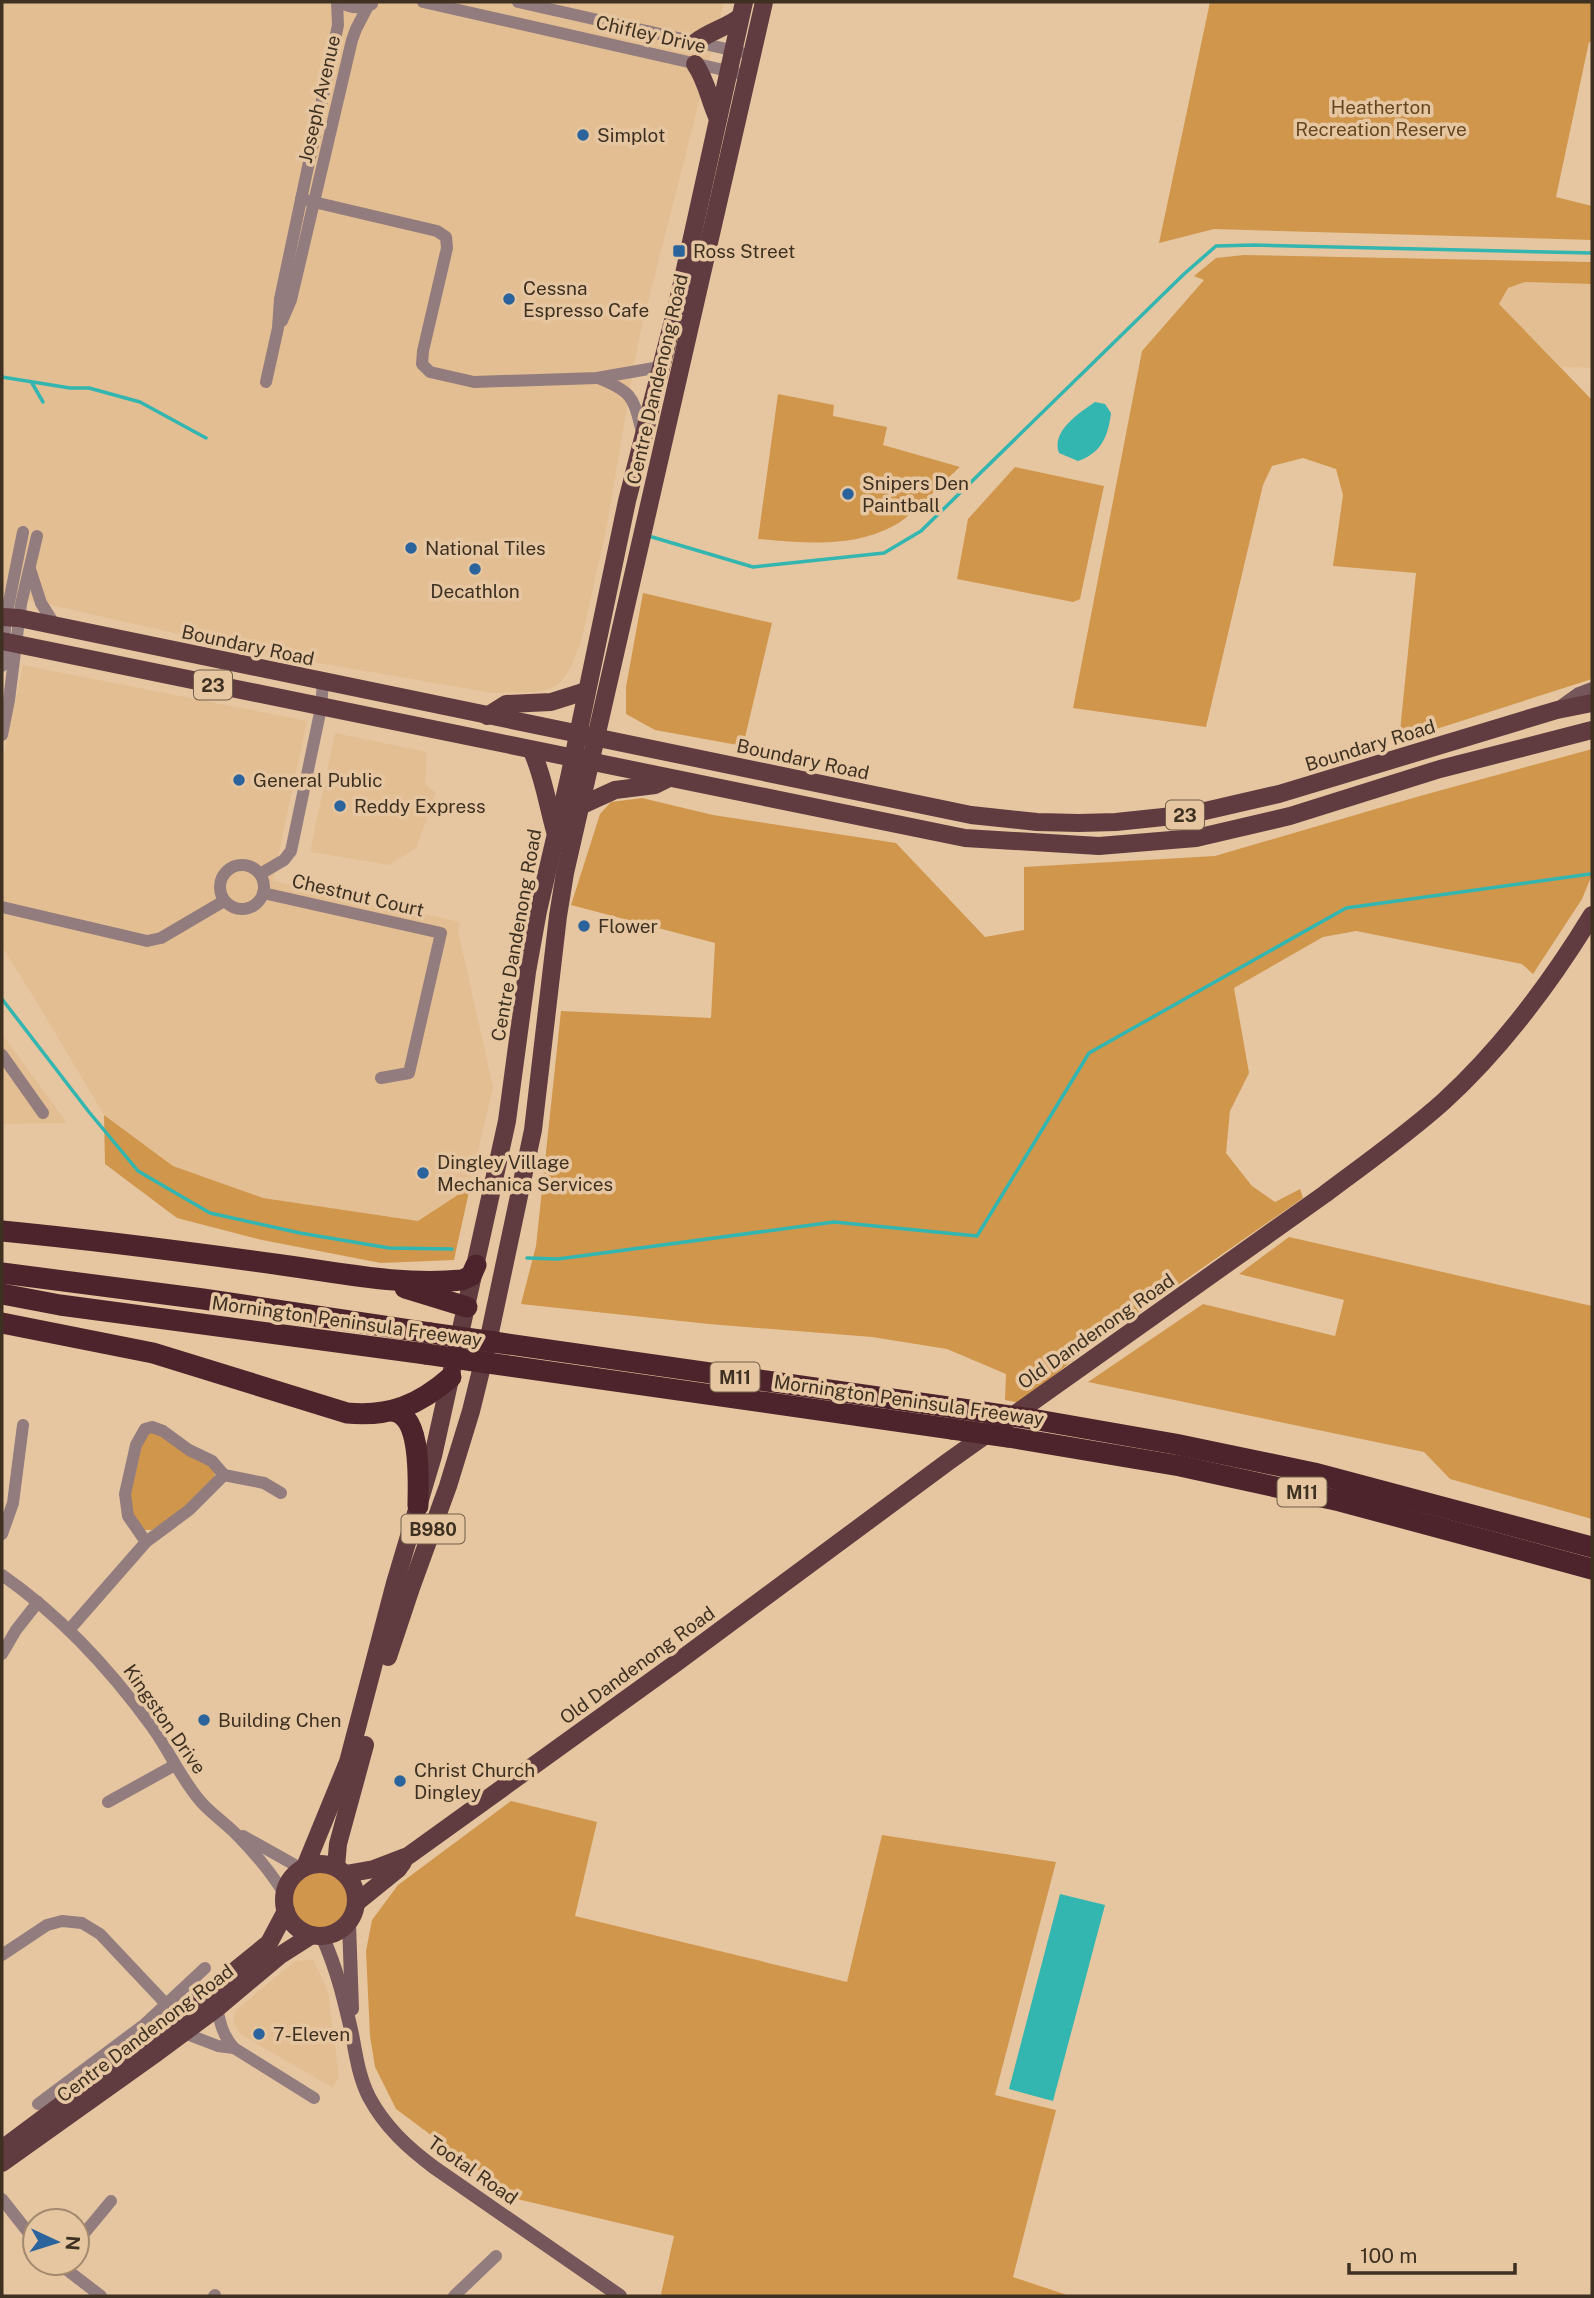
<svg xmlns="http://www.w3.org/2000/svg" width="1594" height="2298" viewBox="0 0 1594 2298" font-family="'Public Sans',sans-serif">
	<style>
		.built { fill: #e4be93 }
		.green { fill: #d0964c }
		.water { fill: #33b5b0 }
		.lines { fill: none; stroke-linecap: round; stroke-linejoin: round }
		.stream { stroke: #33b5b0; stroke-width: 3.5 }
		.street { stroke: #927c7e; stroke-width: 12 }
		.secondary { stroke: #75565a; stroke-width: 14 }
		.primary { stroke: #603b40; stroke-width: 18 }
		.highway { stroke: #4d242b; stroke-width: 21 }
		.highway-bridge { stroke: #4d242b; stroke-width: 21 }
		.poi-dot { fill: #2b649c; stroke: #e6c6a1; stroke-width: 2.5 }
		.labels { text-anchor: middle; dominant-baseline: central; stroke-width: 7; stroke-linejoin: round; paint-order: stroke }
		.shield { fill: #e6c6a1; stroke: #705e48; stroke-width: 2 }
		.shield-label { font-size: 18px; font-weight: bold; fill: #3e3122 }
		.street-label { font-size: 19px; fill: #3e3122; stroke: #e6c6a1 }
		.park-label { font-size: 19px; fill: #644621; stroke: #e6c6a1 }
		.poi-label { font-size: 19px; fill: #3e3122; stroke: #e6c6a1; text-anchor: start }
	</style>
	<rect width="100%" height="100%" fill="#e6c6a1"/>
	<!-- built -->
	<g class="built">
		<path d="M2,2H724L638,343L606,531L581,642L571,667L561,682L551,689L536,692L493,693L272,655L2,594Z"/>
		<path d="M1525,282L1592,284V368L1561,367L1499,304L1508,288Z"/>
		<path d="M23,665L307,721L273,881L460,922L458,931L493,1087L470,1187L418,1221L263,1198L173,1166L104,1115L36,1001L2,947V763Z"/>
		<path d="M335,733L427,752L425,784L436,793L416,848L389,865L310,852Z"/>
		<path d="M2,1034L67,1123L2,1124Z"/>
		<path d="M313,1959L328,1991L339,2077L333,2088L240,2034L233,2022L235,2011L274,1978L296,1961Z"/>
	</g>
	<!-- green -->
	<g class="green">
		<path d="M1210,2H1592V42H1589L1556,197L1592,206V240L1214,229L1159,243Z"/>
		<path d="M1244,255L1592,262V284L1525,282L1508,288L1499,304L1592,400V679L1399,741L1416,573L1333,566L1343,495L1336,469L1303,458L1272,466L1263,485L1206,727L1073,708L1142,351L1204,280L1194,276L1216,258Z"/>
		<path d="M778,394L834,405L833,416L887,427L883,445L960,467C942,483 919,509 900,522C857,549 806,543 758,539Z"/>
		<path d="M1015,467L1104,486L1080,599L1073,602L957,579L968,519Z"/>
		<path d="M643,593L772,623L743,746L655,730L626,714V687Z"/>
		<path d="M1592,749V875L1582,899L1533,974L1522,964L1356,931L1323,937L1234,988L1249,1073L1230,1111L1226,1153L1252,1186L1275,1202L1300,1189L1303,1198L1090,1346L1021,1403L1005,1400L1006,1374L947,1349L872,1337L709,1324L521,1304L536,1246L561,1011L711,1018L715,943L571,905L600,814L611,802L642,798L713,815L896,843L985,937L1024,930V867L1215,856L1420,796Z"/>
		<path d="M104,1115L173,1166L263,1198L418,1221L470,1187L454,1260L381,1263L262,1240L177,1218L105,1164Z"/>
		<path d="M1289,1237L1592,1306V1519L1450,1479L1424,1452L1088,1382L1203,1304L1335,1336L1344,1300L1239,1274Z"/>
		<path d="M153,1432L207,1462L215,1473L214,1478L188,1507L152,1530H143L128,1505L144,1436Z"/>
		<path d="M511,1801L597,1822L575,1916L847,1982L882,1835L1056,1862L995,2095L1056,2110L1013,2277L1070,2296H665L661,2294L674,2236L517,2199L396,2109L375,2067L370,2036L366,1951L372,1920L398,1885Z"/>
		<circle cx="320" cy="1899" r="30"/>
	</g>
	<!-- water -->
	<g class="water">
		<path d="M1095,402L1105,404L1111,413C1108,437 1101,453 1078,461L1059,453C1051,431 1079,413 1095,402Z"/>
		<path d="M1060,1894L1105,1905L1053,2101L1009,2089Z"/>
	</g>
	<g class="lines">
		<!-- stream -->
		<g class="stream">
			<path d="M2,377L70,388H89L140,402L206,438"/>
			<path d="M32,383L43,402"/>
			<path d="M652,537L753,567L884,553L921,531L1184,274L1216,246L1254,245L1592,253"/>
			<path d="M2,999L89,1112L138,1171L210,1213L300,1233L389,1248L452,1249"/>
			<path d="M527,1258L558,1259L834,1222L977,1236L1089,1053L1346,908L1590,874"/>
		</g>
		<!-- street -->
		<g class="street">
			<path d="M340,2C350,8 361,9 372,4"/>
			<path d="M423,2L737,73"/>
			<path d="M518,2L740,52"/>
			<path d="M301,199L437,231L446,237L447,248L423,351L422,364L430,372L474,382L597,378L660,367"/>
			<path d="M282,321L291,300L352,40L356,29L368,6"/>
			<path d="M598,378C636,393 633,399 643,436"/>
			<path d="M266,382L278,328L280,299L338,25L337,2"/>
			<path d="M30,569L41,603L56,627"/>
			<path d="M2,666L6,617L23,532"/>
			<path d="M2,735L9,700L21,604L37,536"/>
			<circle cx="242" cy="887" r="22"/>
			<path d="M260,874L284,860L291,851L321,708L323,682"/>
			<path d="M263,893L441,933L409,1073L381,1078"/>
			<path d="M2,907L147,941L161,938L224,901"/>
			<path d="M2,1055L43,1113"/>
			<path d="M224,1475L264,1483L281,1493"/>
			<path d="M2,1534L13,1503L23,1425"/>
			<path d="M2,1575C61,1616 110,1669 152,1727C170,1752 182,1781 202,1803C212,1814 224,1822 234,1832C253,1851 271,1872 285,1895"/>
			<path d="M69,1630L146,1542L189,1510L224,1475L212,1461L189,1450L163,1431L152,1427L145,1429L136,1445L125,1494L128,1516L146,1542"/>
			<path d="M2,1654L16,1630L38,1602"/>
			<path d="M108,1802L175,1765"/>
			<path d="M243,1836L302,1869"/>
			<path d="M2,1955L47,1925L62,1921L82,1923L100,1934L166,2004C167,2013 174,2016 182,2017"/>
			<path d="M217,2008C220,2023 223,2036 234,2048L314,2098"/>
			<path d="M184,2033L218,2046L234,2048"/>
			<path d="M38,2104L145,2024L205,1968"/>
			<path d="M2,2199L35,2241"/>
			<path d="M77,2242L111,2201"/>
			<path d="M58,2263L101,2296"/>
			<path d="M214,2296L215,2295"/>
			<path d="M454,2296L496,2256"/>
		</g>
		<!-- secondary -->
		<g class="secondary">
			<path d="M1558,709L1579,694L1592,689"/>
			<path d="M349,1923L352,2009"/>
			<path d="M322,1936C337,1969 344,1999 352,2034C356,2056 359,2077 369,2097C385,2127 408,2148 435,2168L620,2296"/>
		</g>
		<!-- primary -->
		<g class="primary">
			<path d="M696,42C710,31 726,28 740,17"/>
			<path d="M695,64C707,81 709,100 718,119"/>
			<path d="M2,617L19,618L971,815L1037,822L1079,823L1116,822L1192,814L1279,794L1557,710L1592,703"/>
			<path d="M2,641L965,838L1099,846L1196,838L1290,816L1440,769L1592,730"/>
			<path d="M487,716L506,704L551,702L586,691"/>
			<path d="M532,751C544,778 547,803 555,831"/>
			<path d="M580,806L615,790L655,785L667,779"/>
			<path d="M388,1657L411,1588L448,1486L471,1411L488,1342L533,1130L558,916L565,873L764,2"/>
			<circle cx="320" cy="1900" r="36"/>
			<path d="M305,1867L348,1762L395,1583L433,1456L507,1121L527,972L538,911L569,778L627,501L678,301L744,2"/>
			<path d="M336,1867L338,1844L365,1745"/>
			<path d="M346,1874L374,1869L408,1856L676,1663L949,1461L1325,1194C1365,1164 1406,1135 1443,1102C1501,1049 1551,982 1592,915"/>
			<path d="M356,1903L398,1869L403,1862"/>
			<path d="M2,2149L163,2029L269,1943L286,1911"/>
			<path d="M2,2163L155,2054L217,2008L279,1956L312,1935"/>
		</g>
		<!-- highway -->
		<g class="highway">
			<path d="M2,1231C95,1240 189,1252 282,1265C342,1273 401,1286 462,1280L471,1276L476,1265"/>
			<path d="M2,1273L203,1299L430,1333"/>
			<path d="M405,1288L467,1307"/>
			<path d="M2,1294L60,1305L426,1354"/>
			<path d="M2,1323L153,1353L347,1413C390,1417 419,1405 451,1377"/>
			<path d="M494,1342L976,1411"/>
			<path d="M488,1363L952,1429"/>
			<path d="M392,1411C423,1414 418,1483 418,1506"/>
			<path d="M1032,1419L1175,1444L1314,1473L1592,1547"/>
			<path d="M1008,1437L1180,1466L1340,1501L1592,1569"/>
		</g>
		<!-- highway-bridge -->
		<g class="highway-bridge">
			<path d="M430,1333L494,1342"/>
			<path d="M426,1354L488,1363"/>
			<path d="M976,1411L1032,1419"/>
			<path d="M952,1429L1008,1437"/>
		</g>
	</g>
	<!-- markers -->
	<g class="poi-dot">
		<circle cx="583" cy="135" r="7"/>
		<rect x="672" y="244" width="14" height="14" rx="3.5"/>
		<circle cx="509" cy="299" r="7"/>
		<circle cx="848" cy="494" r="7"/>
		<circle cx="411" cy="548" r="7"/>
		<circle cx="475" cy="569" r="7"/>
		<circle cx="239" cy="780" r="7"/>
		<circle cx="340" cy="806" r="7"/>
		<circle cx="584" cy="926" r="7"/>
		<circle cx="423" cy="1173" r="7"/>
		<circle cx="204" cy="1720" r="7"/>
		<circle cx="400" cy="1781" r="7"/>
		<circle cx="259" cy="2034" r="7"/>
	</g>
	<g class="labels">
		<!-- shield labels -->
		<g class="shield">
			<rect x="194" y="670.5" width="38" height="29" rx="5"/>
			<rect x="1166" y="800.5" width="38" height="29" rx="5"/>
			<rect x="710.5" y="1362.5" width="49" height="29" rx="5"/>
			<rect x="1277.5" y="1477.5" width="49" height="29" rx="5"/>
			<rect x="401.5" y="1514.5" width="63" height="29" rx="5"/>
		</g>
		<g class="shield-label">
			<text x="213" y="685">23</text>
			<text x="1185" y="815">23</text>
			<text x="735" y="1377">M11</text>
			<text x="1302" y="1492">M11</text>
			<text x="433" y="1529">B980</text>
		</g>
		<!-- street labels -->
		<g class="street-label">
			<text transform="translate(651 34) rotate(13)">Chifley Drive</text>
			<text transform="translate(319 99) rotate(-77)">Joseph Avenue</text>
			<text transform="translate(657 379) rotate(-77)">Centre Dandenong Road</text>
			<text transform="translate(248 645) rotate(12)">Boundary Road</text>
			<text transform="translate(1370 745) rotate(-17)">Boundary Road</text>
			<text transform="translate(803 759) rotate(12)">Boundary Road</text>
			<text transform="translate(358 895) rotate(13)">Chestnut Court</text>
			<text transform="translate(516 935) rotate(-80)">Centre Dandenong Road</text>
			<text transform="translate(347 1321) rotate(8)">Mornington Peninsula Freeway</text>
			<text transform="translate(1096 1331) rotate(-35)">Old Dandenong Road</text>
			<text transform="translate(909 1400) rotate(8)">Mornington Peninsula Freeway</text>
			<text transform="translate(637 1665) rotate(-36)">Old Dandenong Road</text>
			<text transform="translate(165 1719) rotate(55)">Kingston Drive</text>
			<text transform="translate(145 2033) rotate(-37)">Centre Dandenong Road</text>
			<text transform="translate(473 2170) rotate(35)">Tootal Road</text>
		</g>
		<!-- park labels -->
		<g class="park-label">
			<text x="1381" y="107">Heatherton<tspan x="1381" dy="22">Recreation Reserve</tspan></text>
		</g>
		<!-- poi labels -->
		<g class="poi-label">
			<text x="597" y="135">Simplot</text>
			<text x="693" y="251">Ross Street</text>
			<text x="523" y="288">Cessna<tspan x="523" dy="22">Espresso Cafe</tspan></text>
			<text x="862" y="483">Snipers Den<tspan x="862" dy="22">Paintball</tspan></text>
			<text x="425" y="548">National Tiles</text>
			<text x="475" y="591" text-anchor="middle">Decathlon</text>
			<text x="253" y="780">General Public</text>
			<text x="354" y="806">Reddy Express</text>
			<text x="598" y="926">Flower</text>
			<text x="437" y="1162">Dingley Village<tspan x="437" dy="22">Mechanica Services</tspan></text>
			<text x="218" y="1720">Building Chen</text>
			<text x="414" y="1770">Christ Church<tspan x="414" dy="22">Dingley</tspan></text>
			<text x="273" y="2034">7-Eleven</text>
		</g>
	</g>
	<!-- border -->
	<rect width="1594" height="2298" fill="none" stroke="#3e3122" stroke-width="7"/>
	<!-- north arrow -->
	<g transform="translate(56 2242) rotate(94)"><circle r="33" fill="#e6c6a1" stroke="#a38a6e" stroke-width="2"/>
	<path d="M0-5L12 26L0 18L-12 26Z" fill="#2b649c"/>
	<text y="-10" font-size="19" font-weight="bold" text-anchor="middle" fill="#3e3122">N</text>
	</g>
	<!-- scale -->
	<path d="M1349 2263v10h166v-10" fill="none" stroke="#3e3122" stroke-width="3.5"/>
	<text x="1360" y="2263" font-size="21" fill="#3e3122" stroke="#e6c6a1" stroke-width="5" paint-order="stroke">100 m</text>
</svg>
